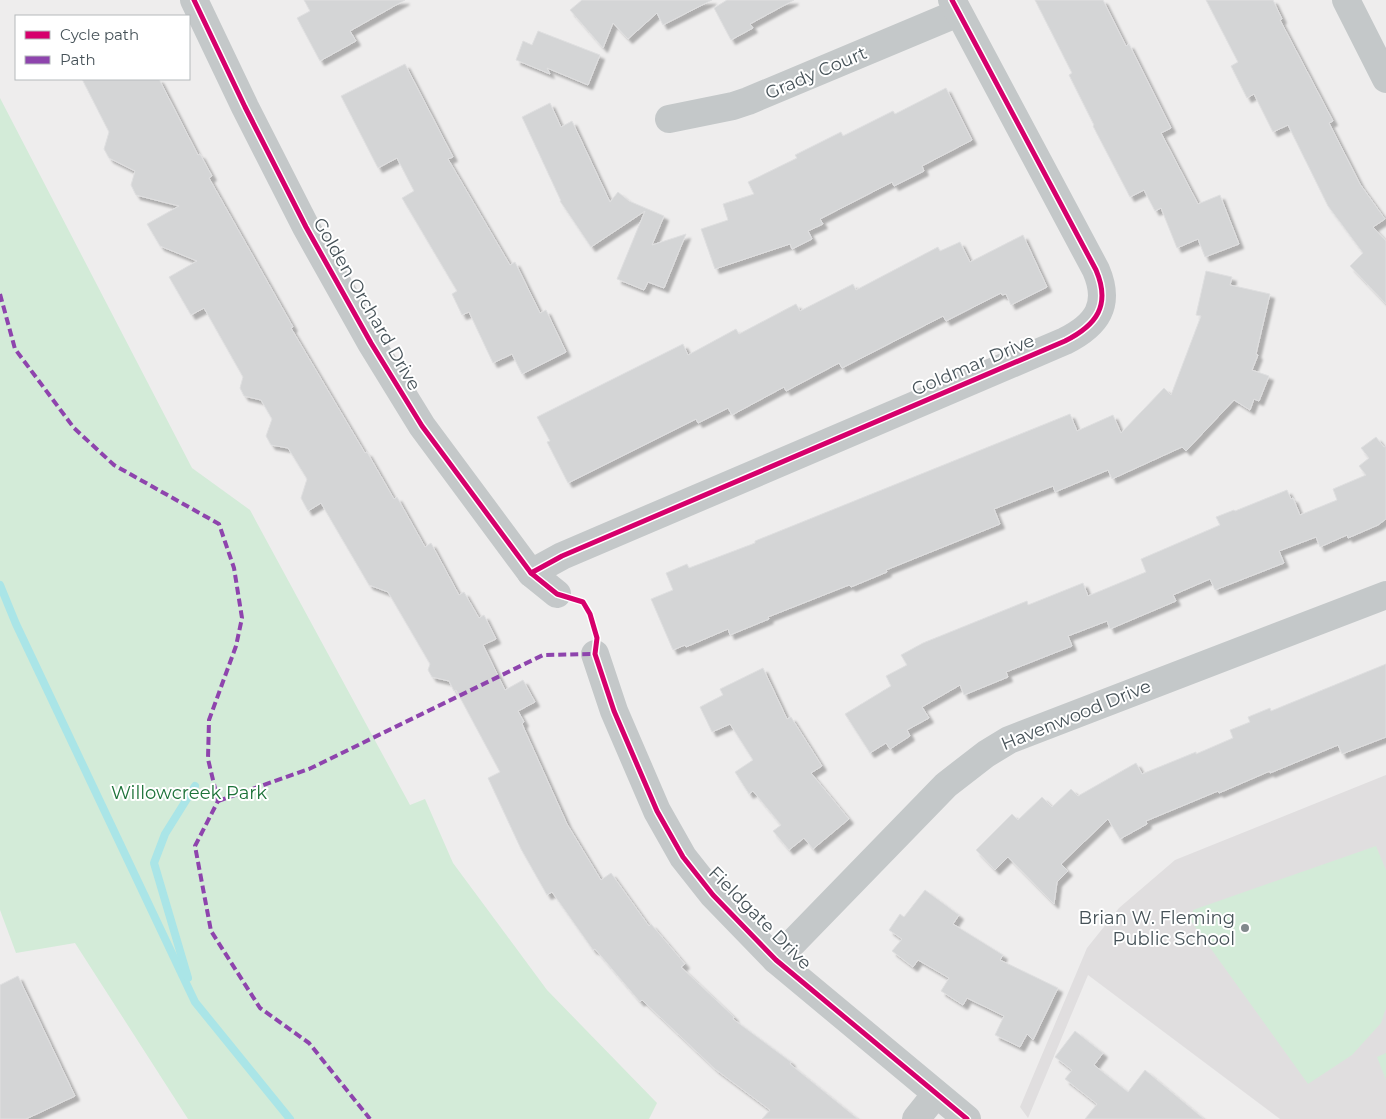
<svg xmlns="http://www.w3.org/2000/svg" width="1386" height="1119" viewBox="0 0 1386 1119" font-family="Montserrat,sans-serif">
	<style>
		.education { fill: #e0dedf }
		.green { fill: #d3ebd8 }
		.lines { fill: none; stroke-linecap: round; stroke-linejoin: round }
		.stream { stroke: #aae5e7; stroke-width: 8 }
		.building { fill: #d4d5d6; stroke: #dfdfe0; filter: url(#shadow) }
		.minor { stroke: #c4c8c9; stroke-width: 28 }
		.quiet { stroke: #8e44ad; stroke-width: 4; stroke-dasharray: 8 4; stroke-linecap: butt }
		.cycleway-casing { stroke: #fff; stroke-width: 8 }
		.cycleway { stroke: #d6006c; stroke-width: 5 }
		.poi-dot { fill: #81888c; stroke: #fff; stroke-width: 2 }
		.labels { text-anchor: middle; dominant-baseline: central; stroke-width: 4; stroke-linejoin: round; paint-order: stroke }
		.street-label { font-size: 18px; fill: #465258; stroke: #fff }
		.park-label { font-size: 18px; fill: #1d7239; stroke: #fff }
		.poi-label { font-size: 18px; fill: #465258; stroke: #fff; text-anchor: end }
	</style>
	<defs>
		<filter id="shadow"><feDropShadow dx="4.5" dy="4.5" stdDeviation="1" flood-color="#0004"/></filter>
	</defs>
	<rect width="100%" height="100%" fill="#eeeded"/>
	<!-- education -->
	<path class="education" d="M1386,775V1119H1280L1088,975L1028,1118L1020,1107L1087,948L1119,908L1175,860Z"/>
	<!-- green -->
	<g class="green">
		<path d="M0,98L192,468L250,510L410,805L425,799L453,863L547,990L657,1103L649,1119H188L75,943L16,953L0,910Z"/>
		<path d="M1376,846L1386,870V1008L1381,1023L1352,1055L1308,1084L1191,921L1193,910Z"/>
		<path d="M1386,1053V1080L1377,1057Z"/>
	</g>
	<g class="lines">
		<!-- stream -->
		<g class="stream">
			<path d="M0,585L16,624L195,1002L290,1119"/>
			<path d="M188,978L154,863L165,834L195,786"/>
		</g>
	</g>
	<!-- building -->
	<g class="building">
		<path d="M304,0H405L350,31L356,41L320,61L297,18L310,11Z"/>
		<path d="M582,0H712L663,25L657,13L628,39L613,23L603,48L570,10Z"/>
		<path d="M727,0H794L750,24L753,28L731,40L714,8Z"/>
		<path d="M1035,0H1103L1126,46L1129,44L1171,128L1161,133L1198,204L1220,195L1239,244L1205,257L1198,239L1177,248L1161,208L1155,211L1144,190L1130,197L1093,126L1094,125L1069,75L1072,73Z"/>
		<path d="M1206,0H1273L1282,19L1280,20L1333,121L1329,123L1360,184L1385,219L1373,227L1386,241V304L1350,266L1363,253L1328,206L1288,125L1273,132L1254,94L1247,98L1231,66L1238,62Z"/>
		<path d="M538,31L600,55L588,85L547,68L550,74L516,60L523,41L532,45Z"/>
		<path d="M405,64L453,157L448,159L510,265L515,262L540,313L546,310L566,352L522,374L512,354L493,363L469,312L462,315L452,294L457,291L402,198L414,191L397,158L378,168L341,96Z"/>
		<path d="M82,79H159L198,155L200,154L212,176L209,178L293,327L291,328L365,453L367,452L394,499L397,497L425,547L431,543L459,595L464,592L479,618L484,615L496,639L483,645L505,690L523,680L535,702L518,711L524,722L522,724L567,824L601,880L611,873L649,926L651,924L685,964L681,967L734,1017L733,1019L791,1062L790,1064L858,1119H762L770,1110L715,1069L642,1000L640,1002L595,949L593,950L552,892L547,895L521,849L488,778L500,772L456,690L454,691L449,681L432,677L428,670L430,664L388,592L369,585L321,503L308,511L301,498L307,479L288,448L271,445L266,436L272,419L261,400L244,396L240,388L243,377L204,308L191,315L169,277L197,261L160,246L147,224L179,206L136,195L131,185L135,171L109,158L104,149L109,132Z"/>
		<path d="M946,88L972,140L922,166L924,171L894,186L892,182L820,219L823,224L808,231L812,239L792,249L790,244L715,269L701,229L728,220L723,204L754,194L748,182L797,158L795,155L841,132L843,136L893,111L895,114Z"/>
		<path d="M550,103L561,127L572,121L610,202L618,192L629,201L664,216L652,245L686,234L664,288L648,282L644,290L617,279L645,211L591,247L560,201H561L522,117Z"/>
		<path d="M1023,235L1047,287L1011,305L1006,294L1002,295L1001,293L946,321L943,316L842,368L839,363L786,391L784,387L732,415L728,408L698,423L696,419L568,483L547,442L550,441L537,417L683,344L688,355L736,329L739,334L796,304L800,311L853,284L856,290L938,247L940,251L960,242L970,262Z"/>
		<path d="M1206,271L1232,277L1230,285L1270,294L1256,354L1258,355L1252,370L1269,376L1259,401L1254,399L1250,410L1234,400L1186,451L1182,447L1112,479L1108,470L1055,492L1053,486L994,509L1000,524L886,570L887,572L851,587L849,585L768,617L769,619L730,635L728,629L686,647L685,645L673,650L651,599L673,590L666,573L687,564L689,568L755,543V541L1070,414L1077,431L1113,415L1121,433L1164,388L1171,395L1201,316L1196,315Z"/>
		<path d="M1376,437L1384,447L1386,446V519L1378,525L1348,538L1347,535L1320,547L1316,537L1279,551L1284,563L1215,590L1210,579L1173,595L1176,601L1110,629L1107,621L1068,636L1072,646L1006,672L1008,677L964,695L960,685L922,707L929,718L907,730L910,736L890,749L886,743L870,753L845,714L891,686L886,676L907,665L901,655L923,643L1027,601L1028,605L1083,583L1088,596L1146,572L1141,559L1220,525L1216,517L1234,510L1235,511L1287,490L1291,499L1293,498L1300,515L1337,500L1333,489L1366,475L1359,466L1369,458L1361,448Z"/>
		<path d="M1386,664V737L1342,754L1338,745L1270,773V771L1219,793L1218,791L1146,821L1147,824L1120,839L1108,819L1061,864L1068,871L1057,882L1054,904L1008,857L995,870L976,850L1012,814L1018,820L1042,797L1052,807L1071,789L1078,796L1136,763L1142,774L1196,752V754L1233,738L1230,730L1250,722L1248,717L1270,708L1271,711Z"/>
		<path d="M763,668L787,719L791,717L822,766L811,773L849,819L813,849L804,838L789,850L773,831L781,825L753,791L749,794L735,772L753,760L730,724L712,732L700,707L723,695L720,689Z"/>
		<path d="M925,890L959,915L953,924L1003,955L1000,960L1058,988L1033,1040L1027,1034L1020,1047L995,1035L1004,1016L967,998L963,1005L941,991L949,978L918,960L913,967L892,951L902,939L889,930L900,914L904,917Z"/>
		<path d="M18,976L75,1096L26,1119H0V985Z"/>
		<path d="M1075,1031L1103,1053L1094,1065L1128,1092L1145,1070L1204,1119H1085L1097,1104L1065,1079L1072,1070L1055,1057Z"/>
	</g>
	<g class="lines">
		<!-- minor -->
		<g class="minor">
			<path d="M194,0L245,107L306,227L371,343L422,426L531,573L557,594"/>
			<path d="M1346,0L1386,79"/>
			<path d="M669,119L733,106L748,101L958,13"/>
			<path d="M531,573L562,556L1065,341C1097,325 1111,305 1096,270L952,0"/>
			<path d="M595,654L614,711L657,811L683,857L713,895L776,960L967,1119"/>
			<path d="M776,960L946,785L986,754L1009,740L1386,595"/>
			<path d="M916,1119L936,1094"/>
		</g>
		<!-- quiet -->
		<g class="quiet">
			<path d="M0,294L15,349L74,428L114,465L219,524L234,568L242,618L236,646L209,720L208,759L218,801L195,846L211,931L260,1008L309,1043L370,1119"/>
			<path d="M218,801L309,769L543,655L595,654"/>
		</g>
		<!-- cycleway casing -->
		<g class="cycleway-casing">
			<g id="cycleway">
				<path d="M194,0L245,107L306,227L371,343L422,426L531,573L557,594L583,602L590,614L597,638L595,654L614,711L657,811L683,857L713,895L776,960L967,1119"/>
				<path d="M531,573L562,556L1065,341C1097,325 1111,305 1096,270L952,0"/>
			</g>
		</g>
		<!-- cycleway -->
		<use href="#cycleway" class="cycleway"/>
	</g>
	<!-- markers -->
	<circle class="poi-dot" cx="1245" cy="928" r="5"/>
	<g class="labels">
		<!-- street labels -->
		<g class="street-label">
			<text transform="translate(816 73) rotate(-23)">Grady Court</text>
			<text transform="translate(367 304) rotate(60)">Golden Orchard Drive</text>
			<text transform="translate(973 365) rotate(-23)">Goldmar Drive</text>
			<text transform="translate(1076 715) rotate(-22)">Havenwood Drive</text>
			<text transform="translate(760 918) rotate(45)">Fieldgate Drive</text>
		</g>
		<!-- park labels -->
		<g class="park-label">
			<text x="189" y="793">Willowcreek Park</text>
		</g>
		<!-- poi labels -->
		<g class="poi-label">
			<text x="1235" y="918">Brian W. Fleming<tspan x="1235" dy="21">Public School</tspan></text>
		</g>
	</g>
	<!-- legend -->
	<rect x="15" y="15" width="175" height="65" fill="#ffffff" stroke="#b5babc"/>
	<rect x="25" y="31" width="25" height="8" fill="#d6006c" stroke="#b5babc"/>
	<text x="60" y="40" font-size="15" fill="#465258">Cycle path</text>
	<rect x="25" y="56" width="25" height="8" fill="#8e44ad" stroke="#b5babc"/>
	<text x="60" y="65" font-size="15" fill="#465258">Path</text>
</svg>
